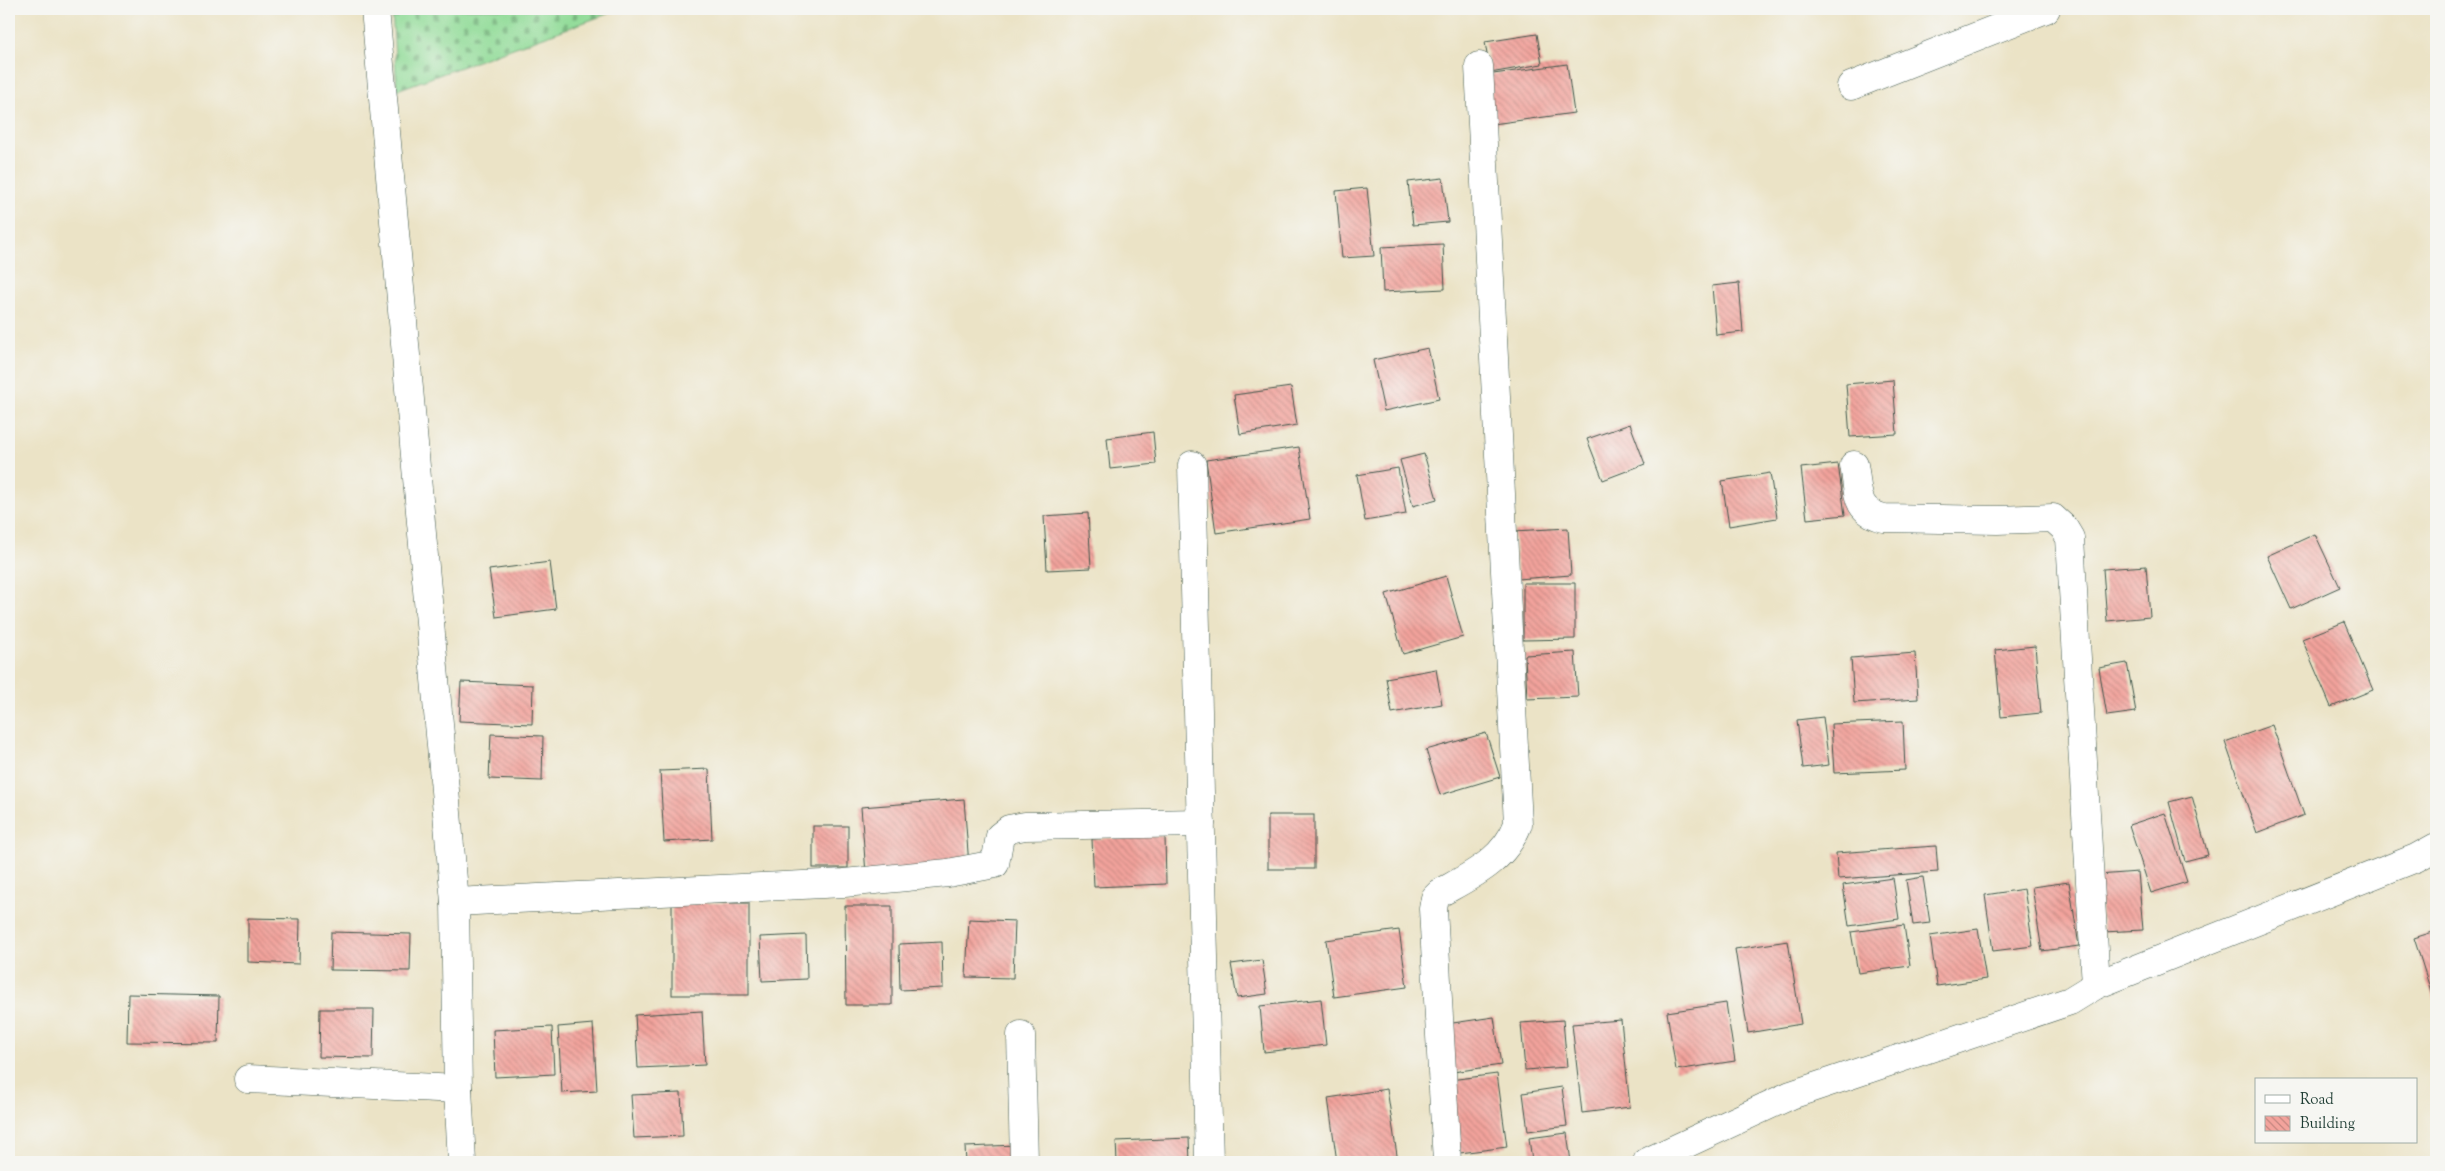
<svg xmlns="http://www.w3.org/2000/svg" width="2445" height="1171" viewBox="0 0 2445 1171" font-family="'Sorts Mill Goudy',serif">
	<style>
		.cemetery { fill: url(#cemetery-stones); stroke: #588c66 }
		.building { fill: url(#building-back-hatch) }
		.lines { fill: none; stroke-linecap: round; stroke-linejoin: round }
		.street-casing { stroke: #3e564a; stroke-width: 29 }
		.street { stroke: #fff; stroke-width: 28 }
	</style>
	<defs>
		<pattern id="cemetery-stones" width="16" height="16" patternUnits="userSpaceOnUse" patternTransform="scale(1.25)"><rect width="16" height="16" fill="#90db97"/><path d="M2 7V4a2 2 0 0 1 4 0v3zM10 15v-3a2 2 0 0 1 4 0v3z" fill="#75b37c"/></pattern>
		<pattern id="building-back-hatch" width="6" height="6" patternUnits="userSpaceOnUse" patternTransform="scale(1.25)"><rect width="6" height="6" fill="#f3a39c"/><path d="M-1 5l2 2M0 0l6 6M5-1l2 2" fill="none" stroke="#c48680"/></pattern>
	</defs>
	<rect width="100%" height="100%" fill="#f6f6f2"/>
	<filter id="ink" filterUnits="userSpaceOnUse"><feTurbulence type="fractalNoise" baseFrequency=".02" numOctaves="2"/><feDisplacementMap in="SourceGraphic" scale="10" xChannelSelector="R" yChannelSelector="G"/><feConvolveMatrix kernelMatrix="1 2 1 2 8 2 1 2 1" color-interpolation-filters="sRGB"/></filter>
	<filter id="wash" filterUnits="userSpaceOnUse"><feTurbulence type="fractalNoise" baseFrequency=".0096" numOctaves="4" result="noise"/><feDisplacementMap in="SourceGraphic" scale="20" xChannelSelector="R" yChannelSelector="G"/><feGaussianBlur stdDeviation="1.12" result="paint"/><feColorMatrix in="noise" values="0 0 0 0 0 0 0 0 0 0 0 0 0 0 0 0 0 1.4 0 .05"/><feComposite in="paint" operator="in"/></filter>
	<g filter="url(#wash)">
		<rect width="100%" height="100%" fill="#ebe3c6"/>
		<!-- cemetery -->
		<path class="cemetery" d="M392,9H621L397,90Z"/>
		<g id="blocks">
			<!-- building -->
			<g class="building">
				<path d="M1537,34L1542,64L1490,73L1485,42Z"/>
				<path d="M1567,64L1574,113L1493,124L1486,75Z"/>
				<path d="M1443,178L1448,222L1413,225L1408,182Z"/>
				<path d="M1367,188L1374,256L1342,258L1336,191Z"/>
				<path d="M1443,244L1445,289L1383,292L1381,247Z"/>
				<path d="M1739,283L1743,332L1716,335L1712,286Z"/>
				<path d="M1428,348L1439,399L1384,411L1373,360Z"/>
				<path d="M1893,380L1897,434L1850,437L1846,384Z"/>
				<path d="M1291,387L1297,425L1240,434L1234,395Z"/>
				<path d="M1630,424L1645,464L1603,480L1587,439Z"/>
				<path d="M1153,432L1156,464L1110,469L1107,438Z"/>
				<path d="M1299,447L1310,519L1216,533L1206,460Z"/>
				<path d="M1424,454L1437,499L1413,506L1400,460Z"/>
				<path d="M1838,464L1845,515L1807,519L1801,468Z"/>
				<path d="M1398,468L1406,514L1365,521L1357,475Z"/>
				<path d="M1770,473L1777,518L1729,526L1722,481Z"/>
				<path d="M1088,513L1091,568L1047,570L1044,516Z"/>
				<path d="M1568,528L1571,575L1518,579L1514,531Z"/>
				<path d="M2315,534L2340,587L2291,609L2267,556Z"/>
				<path d="M550,562L556,609L496,617L489,570Z"/>
				<path d="M2146,566L2150,617L2107,621L2103,569Z"/>
				<path d="M1446,576L1463,637L1403,654L1386,594Z"/>
				<path d="M1523,583H1575V639L1523,640Z"/>
				<path d="M2344,622L2373,690L2331,707L2302,639Z"/>
				<path d="M2035,646L2041,713L2001,717L1995,650Z"/>
				<path d="M1575,652L1578,697L1527,699L1525,655Z"/>
				<path d="M1915,653L1918,699L1854,703L1851,658Z"/>
				<path d="M2127,663L2136,712L2107,716L2099,668Z"/>
				<path d="M1436,669L1442,704L1392,713L1386,678Z"/>
				<path d="M461,682L533,685L532,724L459,721Z"/>
				<path d="M1823,717L1829,765L1803,768L1797,720Z"/>
				<path d="M1903,721L1905,770L1834,773L1831,724Z"/>
				<path d="M2272,725L2304,815L2257,833L2225,742Z"/>
				<path d="M1486,733L1500,777L1440,795L1426,750Z"/>
				<path d="M491,734L543,736L542,781L489,779Z"/>
				<path d="M709,769L712,839L664,842L660,771Z"/>
				<path d="M2192,796L2208,855L2185,861L2169,802Z"/>
				<path d="M964,799L969,866L866,874L861,807Z"/>
				<path d="M2165,813L2187,882L2151,893L2129,825Z"/>
				<rect x="1268" y="815" width="46" height="54"/>
				<rect x="813" y="826" width="35" height="42"/>
				<path d="M1165,836L1166,884L1094,887L1092,839Z"/>
				<path d="M1936,846L1938,872L1838,879L1836,853Z"/>
				<path d="M2138,872L2143,930L2103,932L2098,875Z"/>
				<path d="M1923,877L1930,923L1913,925L1906,880Z"/>
				<path d="M1893,878L1899,919L1849,926L1843,885Z"/>
				<path d="M2069,882L2079,946L2042,951L2032,887Z"/>
				<path d="M2024,889L2033,946L1993,951L1985,895Z"/>
				<rect x="672" y="903" width="77" height="92"/>
				<path d="M845,906H892V1005H846Z"/>
				<path d="M248,918L300,919L299,964L248,962Z"/>
				<path d="M969,919L1015,921L1013,978L966,977Z"/>
				<path d="M1904,925L1910,966L1858,973L1851,932Z"/>
				<path d="M1978,929L1986,979L1937,986L1930,936Z"/>
				<path d="M1399,930L1407,987L1334,997L1326,940Z"/>
				<path d="M2436,931V1007L2414,938Z"/>
				<path d="M331,932L411,934L410,971L330,970Z"/>
				<path d="M806,935L807,979L762,981L760,937Z"/>
				<path d="M1788,941L1801,1024L1748,1033L1735,949Z"/>
				<path d="M942,942L943,988L900,990L899,944Z"/>
				<path d="M1262,960L1267,994L1237,998L1231,964Z"/>
				<path d="M128,994L219,996L218,1043L127,1042Z"/>
				<path d="M1321,999L1326,1045L1264,1052L1260,1006Z"/>
				<path d="M1726,1003L1735,1061L1676,1070L1667,1012Z"/>
				<path d="M320,1009H374L373,1058L319,1057Z"/>
				<path d="M702,1011L705,1065L638,1068L635,1015Z"/>
				<path d="M1494,1017L1501,1065L1453,1072L1446,1024Z"/>
				<path d="M1563,1020L1567,1067L1525,1070L1521,1023Z"/>
				<path d="M1621,1020L1630,1107L1582,1113L1572,1024Z"/>
				<path d="M593,1024L597,1091L562,1093L558,1027Z"/>
				<path d="M552,1027L554,1074L495,1077L493,1030Z"/>
				<path d="M1497,1074L1507,1147L1460,1153L1450,1080Z"/>
				<path d="M1562,1087L1567,1126L1528,1131L1523,1093Z"/>
				<path d="M1387,1089L1398,1162H1337L1328,1098Z"/>
				<path d="M681,1093L683,1136L634,1138L631,1095Z"/>
				<path d="M1567,1133L1571,1162H1532L1529,1138Z"/>
				<path d="M1189,1138L1190,1162H1117L1116,1141Z"/>
				<path d="M1017,1145L1018,1162H966L965,1147Z"/>
			</g>
		</g>
	</g>
	<g filter="url(#ink)">
		<use href="#blocks" fill-opacity="0" stroke="#3e564a" stroke-width="1"/>
		<g class="lines">
			<!-- street casing -->
			<g class="street-casing">
				<g id="street">
					<path d="M375,9L455,902L458,1089L462,1162"/>
					<path d="M1851,86L2046,9"/>
					<path d="M1192,465L1209,1162"/>
					<path d="M1854,465C1859,492 1854,511 1884,518L1997,520L2053,518L2064,528L2070,538L2096,985"/>
					<path d="M455,902L844,883L948,873L995,864L1000,836L1009,829L1025,826L1201,823"/>
					<path d="M1021,1035L1024,1162"/>
					<path d="M248,1079L458,1089"/>
					<path d="M1447,1162L1433,909L1435,898L1440,893C1472,875 1504,861 1518,824L1479,66"/>
					<path d="M1647,1162L1791,1095L2070,1001L2096,985L2416,858L2436,847"/>
				</g>
			</g>
			<!-- street -->
			<use href="#street" class="street"/>
		</g>
	</g>
	<!-- margin -->
	<rect width="2445" height="1171" fill="none" stroke="#f6f6f2" stroke-width="30"/>
	<!-- legend -->
	<rect x="2255" y="1078" width="162" height="65" fill="#f6f6f2" stroke="#a0aca6"/>
	<rect x="2265" y="1095" width="25" height="8" fill="#ffffff" stroke="#a0aca6"/>
	<text x="2300" y="1104" font-size="15" fill="#1f3d34">Road</text>
	<rect x="2265" y="1116" width="25" height="15" fill="url(#building-back-hatch)" stroke="#a0aca6"/>
	<text x="2300" y="1128" font-size="15" fill="#1f3d34">Building</text>
</svg>
